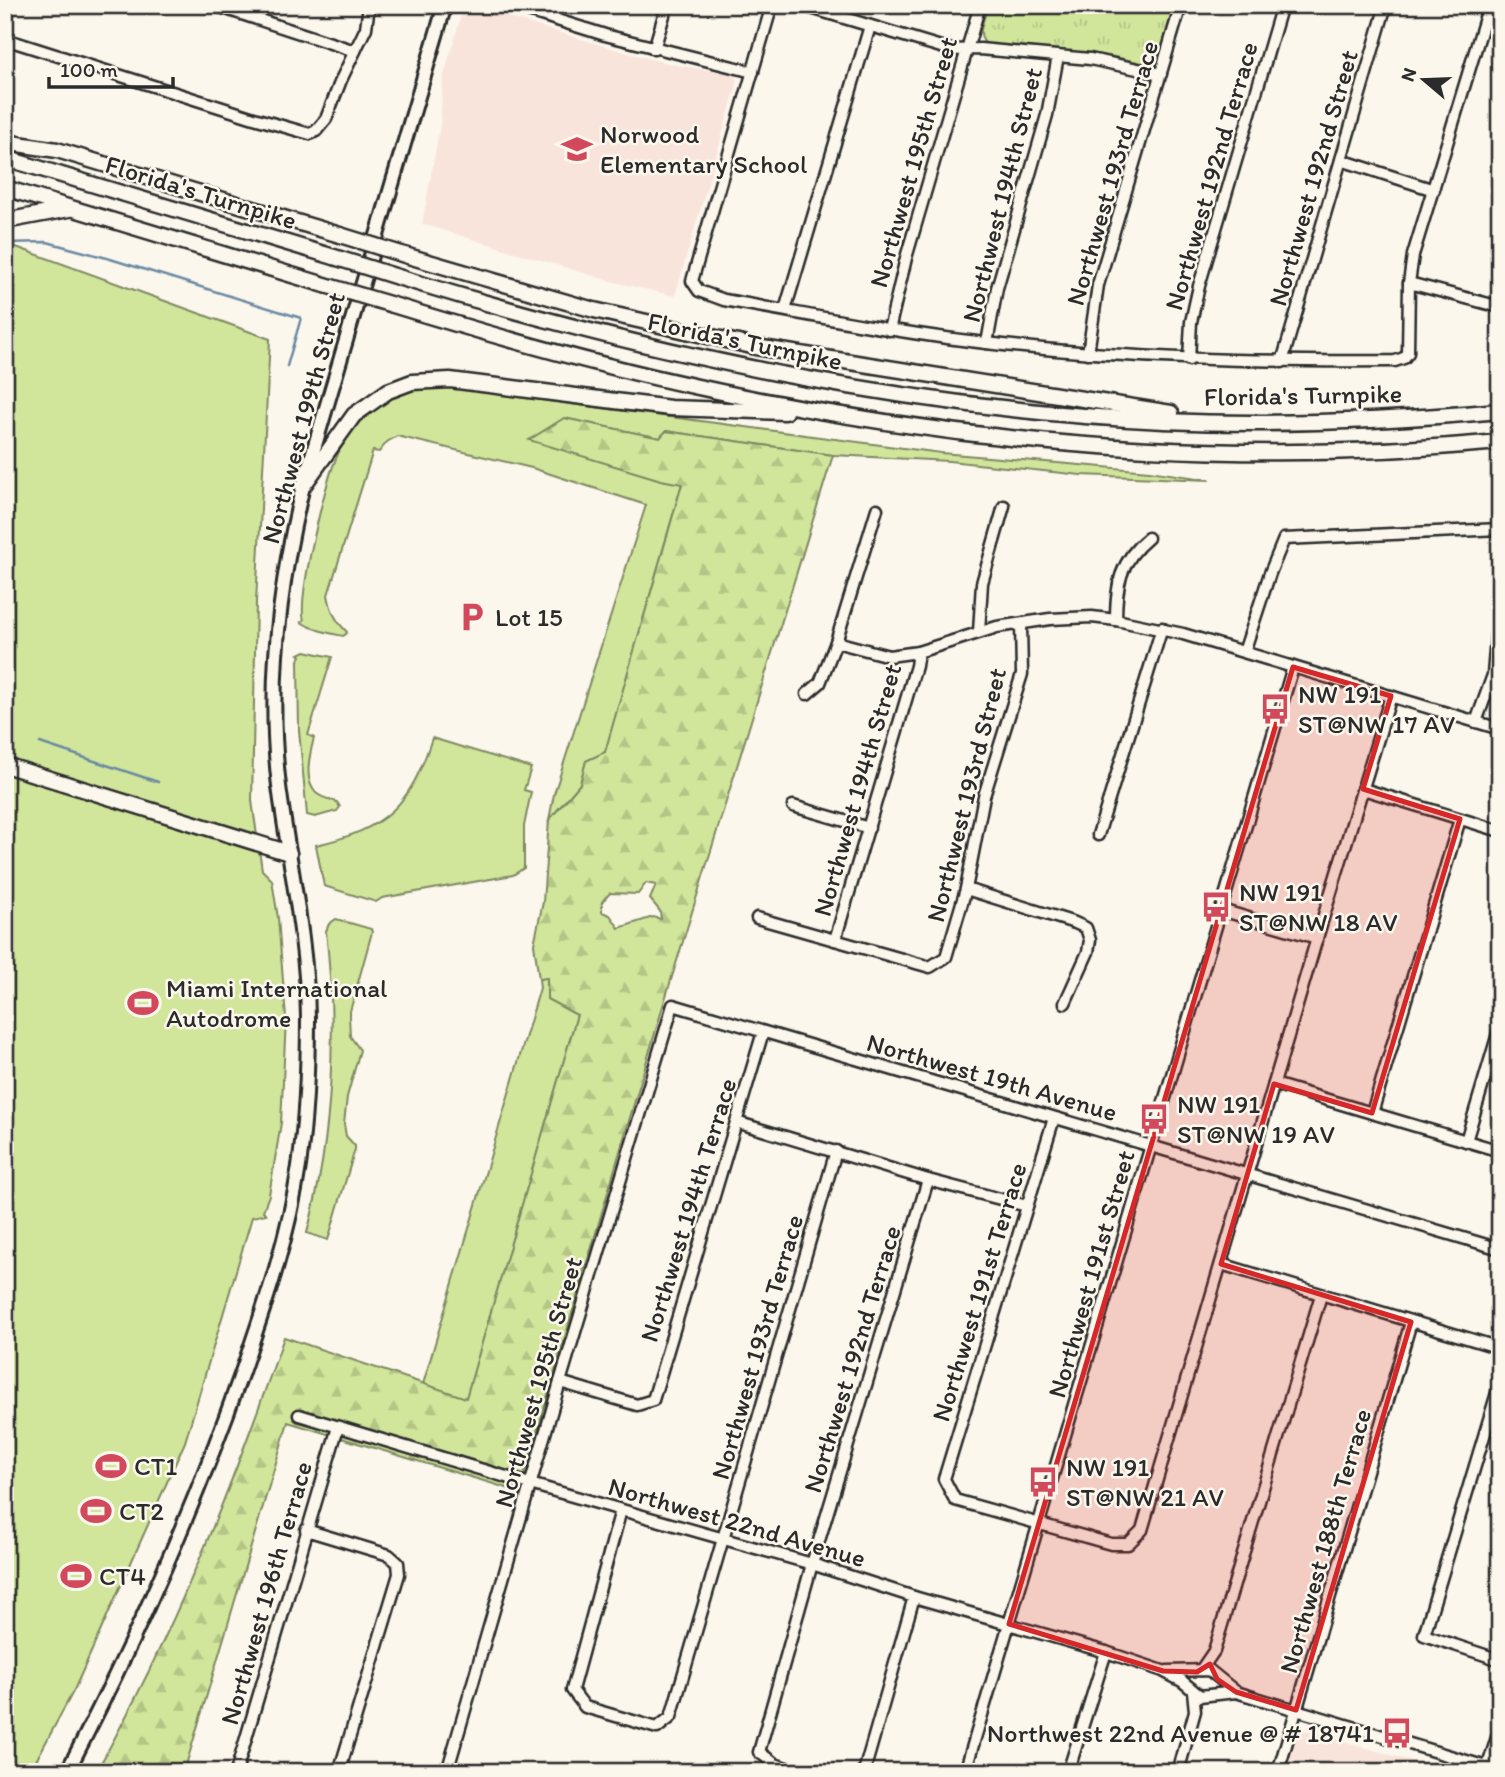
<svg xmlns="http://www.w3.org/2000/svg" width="1505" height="1777" viewBox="0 0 1505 1777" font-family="Itim,sans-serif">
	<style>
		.built { fill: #f9e4dc }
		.grass { fill: #d1e69b; stroke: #7e8863; stroke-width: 2 }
		.forest { fill: url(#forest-firs); stroke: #7e8863; stroke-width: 2; fill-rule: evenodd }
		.park { fill: url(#park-tufts); stroke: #7e8863; stroke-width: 2 }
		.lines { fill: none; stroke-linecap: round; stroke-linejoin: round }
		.stream { stroke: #6a89a2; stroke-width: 2.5 }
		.minor-casing { stroke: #2b2b2b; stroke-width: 15 }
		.major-casing { stroke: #2b2b2b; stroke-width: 18 }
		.highway-casing { stroke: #2b2b2b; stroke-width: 19 }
		.minor { stroke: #fbf7ec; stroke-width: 10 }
		.major { stroke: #fbf7ec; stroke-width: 12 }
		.highway { stroke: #fbf7ec; stroke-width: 14 }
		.highway-bridge-casing { stroke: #2b2b2b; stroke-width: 19; stroke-linecap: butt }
		.highway-bridge { stroke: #fbf7ec; stroke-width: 14 }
		.marked { fill: #d62828; fill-opacity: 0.2; stroke: #d62828; stroke-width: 5; stroke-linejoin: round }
		.labels { text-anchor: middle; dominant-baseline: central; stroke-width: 5; stroke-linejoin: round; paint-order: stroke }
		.poi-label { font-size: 26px; fill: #2b2b2b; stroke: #fbf7ec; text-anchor: start }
		.street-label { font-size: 26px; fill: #2b2b2b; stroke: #fbf7ec }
	</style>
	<defs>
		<pattern id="forest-firs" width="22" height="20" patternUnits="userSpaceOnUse" patternTransform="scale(1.75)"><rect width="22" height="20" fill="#d1e69b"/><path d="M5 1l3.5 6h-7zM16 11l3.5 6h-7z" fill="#b4c586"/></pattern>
		<pattern id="park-tufts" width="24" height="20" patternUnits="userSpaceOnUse" patternTransform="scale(1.75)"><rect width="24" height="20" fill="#d1e69b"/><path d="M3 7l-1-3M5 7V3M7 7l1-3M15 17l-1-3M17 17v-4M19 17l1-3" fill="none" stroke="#b4c586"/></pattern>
	</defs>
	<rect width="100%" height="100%" fill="#fbf7ec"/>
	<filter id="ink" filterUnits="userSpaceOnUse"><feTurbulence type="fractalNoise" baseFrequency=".0143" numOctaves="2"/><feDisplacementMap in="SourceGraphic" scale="14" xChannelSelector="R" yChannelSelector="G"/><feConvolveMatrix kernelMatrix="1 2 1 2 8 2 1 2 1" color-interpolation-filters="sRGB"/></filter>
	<g filter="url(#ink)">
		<!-- built -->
		<g class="built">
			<path d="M471,6L631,54L676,65L729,73L736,78L737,84L675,296L610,281L422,224L440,126L443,79L462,12Z"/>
			<path d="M1298,1728L1450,1772H1285Z"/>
		</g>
		<!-- grass -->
		<g class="grass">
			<path d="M5,243L270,339L256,602L252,801L262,870L272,880L278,918L286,1018L281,1123L269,1195L263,1211L266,1214L252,1217L185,1442L75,1688L30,1772H5Z"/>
			<path d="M437,386L941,453L1149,471L1211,480L1081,475L949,461L833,455L666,431L660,438L563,418L661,480L682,483L605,753L586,761L580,784L549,820L554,794L646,505L532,468L397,436L387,442L379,452L373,451L328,595C331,611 335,620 347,632L346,634L343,636C329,633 313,630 301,622L304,620C297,599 325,484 335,461C341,445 349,432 361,420L359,417C388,395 401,390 437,386Z"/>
			<path d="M305,651L332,657L308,735L314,738C310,753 303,780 316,793C322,798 331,800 337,802L340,807L337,811L315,817L307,815L299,730L298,661L301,656L299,654Z"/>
			<path d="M432,738L531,768L524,790L531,792L524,826V868L513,875L382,898L376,902L324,886L316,845C386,829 410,806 432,738Z"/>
			<path d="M336,919L371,929L372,932L349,1015L350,1036L360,1050L347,1097L344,1124L346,1136L355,1146V1149L328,1240L307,1233C333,1137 337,1030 326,931L329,924Z"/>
			<path d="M547,977V999L577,1015L466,1399L423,1384L540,988L539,979Z"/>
		</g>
		<!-- forest -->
		<path class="forest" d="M564,418L660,438L666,431L833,455L663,1006L519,1493L507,1488L288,1422L184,1772H96C174,1634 232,1486 284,1337L466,1398L577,1015L547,999V978L539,979L534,944L543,902L549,820L580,784L586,761L605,752L682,484L661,480L529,440ZM646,883L656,885L650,899L660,911L661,919L653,917L619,928L610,915L602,912V902L610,893L638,894Z"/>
		<!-- park -->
		<path class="park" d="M989,5H1177L1161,58L1158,63L1152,65L1110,56L986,44C975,34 985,17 989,5Z"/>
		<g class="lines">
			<!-- stream -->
			<g class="stream">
				<path d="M5,243L47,242L107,258L301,318L287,366"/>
				<path d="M40,743L158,782"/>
			</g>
			<!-- minor casing -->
			<g class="minor-casing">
				<g id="minor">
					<path d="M214,5L355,51"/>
					<path d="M509,5L605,35L753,72"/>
					<path d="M772,5L692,281L699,291L724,300C811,315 898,333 986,343C1122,359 1258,362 1395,361L1404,358L1408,353L1409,283L1413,255L1489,5"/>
					<path d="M801,5L951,50L980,49L1090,59L1161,74"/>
					<path d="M554,19L558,5"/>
					<path d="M5,39L254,118L310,134L316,131L326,119L341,80L366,28L369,5"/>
					<path d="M654,49L667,5"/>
					<path d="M1341,160L1434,190"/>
					<path d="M1409,283L1500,307"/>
					<path d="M785,310L870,26"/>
					<path d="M889,330L906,258L980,5"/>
					<path d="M987,343L997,288L1047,115L1058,56"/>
					<path d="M1088,353L1098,285L1181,5"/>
					<path d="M1189,360L1191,322L1199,286L1282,5"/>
					<path d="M1282,362L1386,5"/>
					<path d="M1116,620C1116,585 1120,561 1148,538"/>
					<path d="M979,632L982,583L1004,506"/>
					<path d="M836,642L889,656L918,652L997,627L1050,619L1092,617L1116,620L1183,634L1500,729"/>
					<path d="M1244,652L1270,573L1284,539L1500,529"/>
					<path d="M807,694L820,683L836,642L877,509"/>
					<path d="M1476,722L1493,675L1500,586"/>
					<path d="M1363,789L1500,831"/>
					<path d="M793,806L869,828"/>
					<path d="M1098,835L1162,628"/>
					<path d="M966,889L1075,923L1086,928L1090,940L1088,952L1065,1003"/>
					<path d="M1221,910L1317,938"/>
					<path d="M757,918L930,967L946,957L966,889L984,796L1022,674L1021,624"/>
					<path d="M835,940L916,666L918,652"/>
					<path d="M1274,1084L1500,1151"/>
					<path d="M1372,1113L1460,819"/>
					<path d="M1054,1118L944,1479L955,1500L1111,1544H1128L1142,1530L1317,938L1391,696"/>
					<path d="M736,1122L928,1180L1027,1206"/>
					<path d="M1466,1141L1500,1027"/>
					<path d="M1221,1264L1500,1348"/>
					<path d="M560,1382L637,1405L653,1400L763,1032"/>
					<path d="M1500,1383L1424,1635L1500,1660"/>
					<path d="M299,1415L530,1484L812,1564L914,1597L1106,1652L1163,1671L1182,1681L1200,1696L1236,1692"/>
					<path d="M621,1510L572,1690L585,1707L657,1728L671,1717L836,1151"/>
					<path d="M306,1530L389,1555L398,1563L399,1574L339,1772"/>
					<path d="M1201,1670L1214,1651L1321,1295"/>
					<path d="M1167,1671L1209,1670L1236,1692L1500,1771"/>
					<path d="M448,1766L468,1772"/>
					<path d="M236,1772L338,1427"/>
					<path d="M447,1772L560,1382L673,1005L1500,1249"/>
					<path d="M798,1772L775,1764L759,1752L812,1564L928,1180"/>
					<path d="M862,1772L865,1768L914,1597"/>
					<path d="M965,1772L1293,667"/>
					<path d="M1068,1772L1106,1652"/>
					<path d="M1178,1772L1195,1711L1193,1691"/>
					<path d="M1278,1772L1411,1322"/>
					<path d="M1486,1772L1500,1728"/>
				</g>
			</g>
			<!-- major casing -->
			<g class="major-casing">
				<path id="major" d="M67,1772C135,1641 193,1512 242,1372C265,1305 289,1236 299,1166C306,1118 308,1067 308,1018C307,940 289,863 279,786C267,685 279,584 303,486L445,5"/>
			</g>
			<!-- highway casing -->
			<g class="highway-casing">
				<g id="highway">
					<path d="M5,142L57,150L340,235"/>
					<path d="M5,158L334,257"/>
					<path d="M5,188L325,285"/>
					<path d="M5,221L69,209"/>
					<path d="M408,256L594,310L756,347L1171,413"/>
					<path d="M401,278C650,354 904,409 1164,421C1276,426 1388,421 1500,411"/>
					<path d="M393,305C494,336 595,365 698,387C961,445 1232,467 1500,442"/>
					<path d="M303,486L354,415L388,391L412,382L450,380L670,408L785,412"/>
					<path d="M5,765L289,853"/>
				</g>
			</g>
			<!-- minor -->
			<use href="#minor" class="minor"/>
			<!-- major -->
			<use href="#major" class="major"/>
			<!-- highway -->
			<use href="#highway" class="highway"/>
			<!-- highway-bridge casing -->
			<g class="highway-bridge-casing">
				<g id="highway-bridge">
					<path d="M340,235L408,256"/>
					<path d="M334,257L401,278"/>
					<path d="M325,285L393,305"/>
				</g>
			</g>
			<!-- highway-bridge -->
			<use href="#highway-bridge" class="highway-bridge"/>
		</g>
	</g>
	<!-- marked area -->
	<path class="marked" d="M1293,667L1391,696L1363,789L1460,819L1372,1113L1274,1084L1221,1264L1411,1322L1296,1710L1236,1692L1217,1679L1210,1664L1197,1672L1163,1671L1009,1624Z"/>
	<!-- icons -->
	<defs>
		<g id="school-bare" transform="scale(2.415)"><path d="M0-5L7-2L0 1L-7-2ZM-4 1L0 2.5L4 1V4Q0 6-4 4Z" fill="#d1495b" stroke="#fbf7ec" stroke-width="2.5" paint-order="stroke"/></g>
		<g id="parking-bare" transform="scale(2.415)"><path d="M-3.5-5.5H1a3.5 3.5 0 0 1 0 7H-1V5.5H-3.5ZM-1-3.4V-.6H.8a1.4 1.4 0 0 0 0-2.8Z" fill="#d1495b" stroke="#fbf7ec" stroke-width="2.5" paint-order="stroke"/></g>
		<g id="bus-bare" transform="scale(2.415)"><path d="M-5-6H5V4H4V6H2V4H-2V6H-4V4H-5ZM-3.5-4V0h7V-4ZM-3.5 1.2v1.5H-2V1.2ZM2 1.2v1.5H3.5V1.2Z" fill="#d1495b" stroke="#fbf7ec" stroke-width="2.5" paint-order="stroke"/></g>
		<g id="stadium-bare" transform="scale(2.415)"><path d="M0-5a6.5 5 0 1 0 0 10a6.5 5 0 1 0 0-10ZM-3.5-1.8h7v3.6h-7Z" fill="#d1495b" stroke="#fbf7ec" stroke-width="2.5" paint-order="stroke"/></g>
	</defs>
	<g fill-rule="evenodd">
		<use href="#school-bare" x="577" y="149"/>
		<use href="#parking-bare" x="472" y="617"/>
		<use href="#bus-bare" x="1275" y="709"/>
		<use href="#bus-bare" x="1216" y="907"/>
		<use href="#stadium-bare" x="143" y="1003"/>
		<use href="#bus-bare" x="1154" y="1119"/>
		<use href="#stadium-bare" x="111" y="1466"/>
		<use href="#bus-bare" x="1043" y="1482"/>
		<use href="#stadium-bare" x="96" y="1511"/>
		<use href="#stadium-bare" x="76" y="1576"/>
		<use href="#bus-bare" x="1397" y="1733"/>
	</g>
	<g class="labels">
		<!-- poi labels -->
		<g class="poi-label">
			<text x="600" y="134">Norwood<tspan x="600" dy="30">Elementary School</tspan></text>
			<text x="495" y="617">Lot 15</text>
			<text x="1298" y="694">NW 191<tspan x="1298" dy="30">ST@NW 17 AV</tspan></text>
			<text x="1239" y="892">NW 191<tspan x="1239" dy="30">ST@NW 18 AV</tspan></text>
			<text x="166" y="988">Miami International<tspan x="166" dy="30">Autodrome</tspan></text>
			<text x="1177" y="1104">NW 191<tspan x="1177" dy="30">ST@NW 19 AV</tspan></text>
			<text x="134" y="1466">CT1</text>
			<text x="1066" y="1467">NW 191<tspan x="1066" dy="30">ST@NW 21 AV</tspan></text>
			<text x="119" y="1511">CT2</text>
			<text x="99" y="1576">CT4</text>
			<text x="1374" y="1733" text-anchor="end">Northwest 22nd Avenue @ # 18741</text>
		</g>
		<!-- street labels -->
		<g class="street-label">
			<text transform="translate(913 162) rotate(-74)">Northwest 195th Street</text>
			<text transform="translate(1112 173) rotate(-74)">Northwest 193rd Terrace</text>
			<text transform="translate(1211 176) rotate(-74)">Northwest 192nd Terrace</text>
			<text transform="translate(1313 178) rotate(-74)">Northwest 192nd Street</text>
			<text transform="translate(201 192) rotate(17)">Florida's Turnpike</text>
			<text transform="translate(1002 195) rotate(-76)">Northwest 194th Street</text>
			<text transform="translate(745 341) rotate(12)">Florida's Turnpike</text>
			<text transform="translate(1303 395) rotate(-1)">Florida's Turnpike</text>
			<text transform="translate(303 418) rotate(-75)">Northwest 199th Street</text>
			<text transform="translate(857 790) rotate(-74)">Northwest 194th Street</text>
			<text transform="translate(966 795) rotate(-76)">Northwest 193rd Street</text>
			<text transform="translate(992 1077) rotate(16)">Northwest 19th Avenue</text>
			<text transform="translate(688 1210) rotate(-73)">Northwest 194th Terrace</text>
			<text transform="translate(1091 1274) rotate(-74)">Northwest 191st Street</text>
			<text transform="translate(979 1292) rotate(-73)">Northwest 191st Terrace</text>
			<text transform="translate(757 1347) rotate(-74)">Northwest 193rd Terrace</text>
			<text transform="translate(852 1359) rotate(-73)">Northwest 192nd Terrace</text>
			<text transform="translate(538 1382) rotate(-74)">Northwest 195th Street</text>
			<text transform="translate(737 1522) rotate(16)">Northwest 22nd Avenue</text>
			<text transform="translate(1325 1541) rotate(-74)">Northwest 188th Terrace</text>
			<text transform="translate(266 1593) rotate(-74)">Northwest 196th Terrace</text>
		</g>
	</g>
	<!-- margin -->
	<rect width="1505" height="1777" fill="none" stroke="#fbf7ec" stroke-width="28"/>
	<rect x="14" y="14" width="1477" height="1749" fill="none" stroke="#2b2b2b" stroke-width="2.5" filter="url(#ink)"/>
	<!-- north arrow -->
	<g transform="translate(1424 80) rotate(289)" stroke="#fbf7ec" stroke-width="5" paint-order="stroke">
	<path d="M0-5L12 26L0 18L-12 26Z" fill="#2b2b2b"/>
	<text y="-10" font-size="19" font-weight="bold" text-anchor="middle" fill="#2b2b2b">N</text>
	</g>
	<!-- scale -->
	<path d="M49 77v10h124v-10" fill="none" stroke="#2b2b2b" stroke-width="3.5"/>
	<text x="60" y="77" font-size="21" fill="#2b2b2b" stroke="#fbf7ec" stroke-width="5" paint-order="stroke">100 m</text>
</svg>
